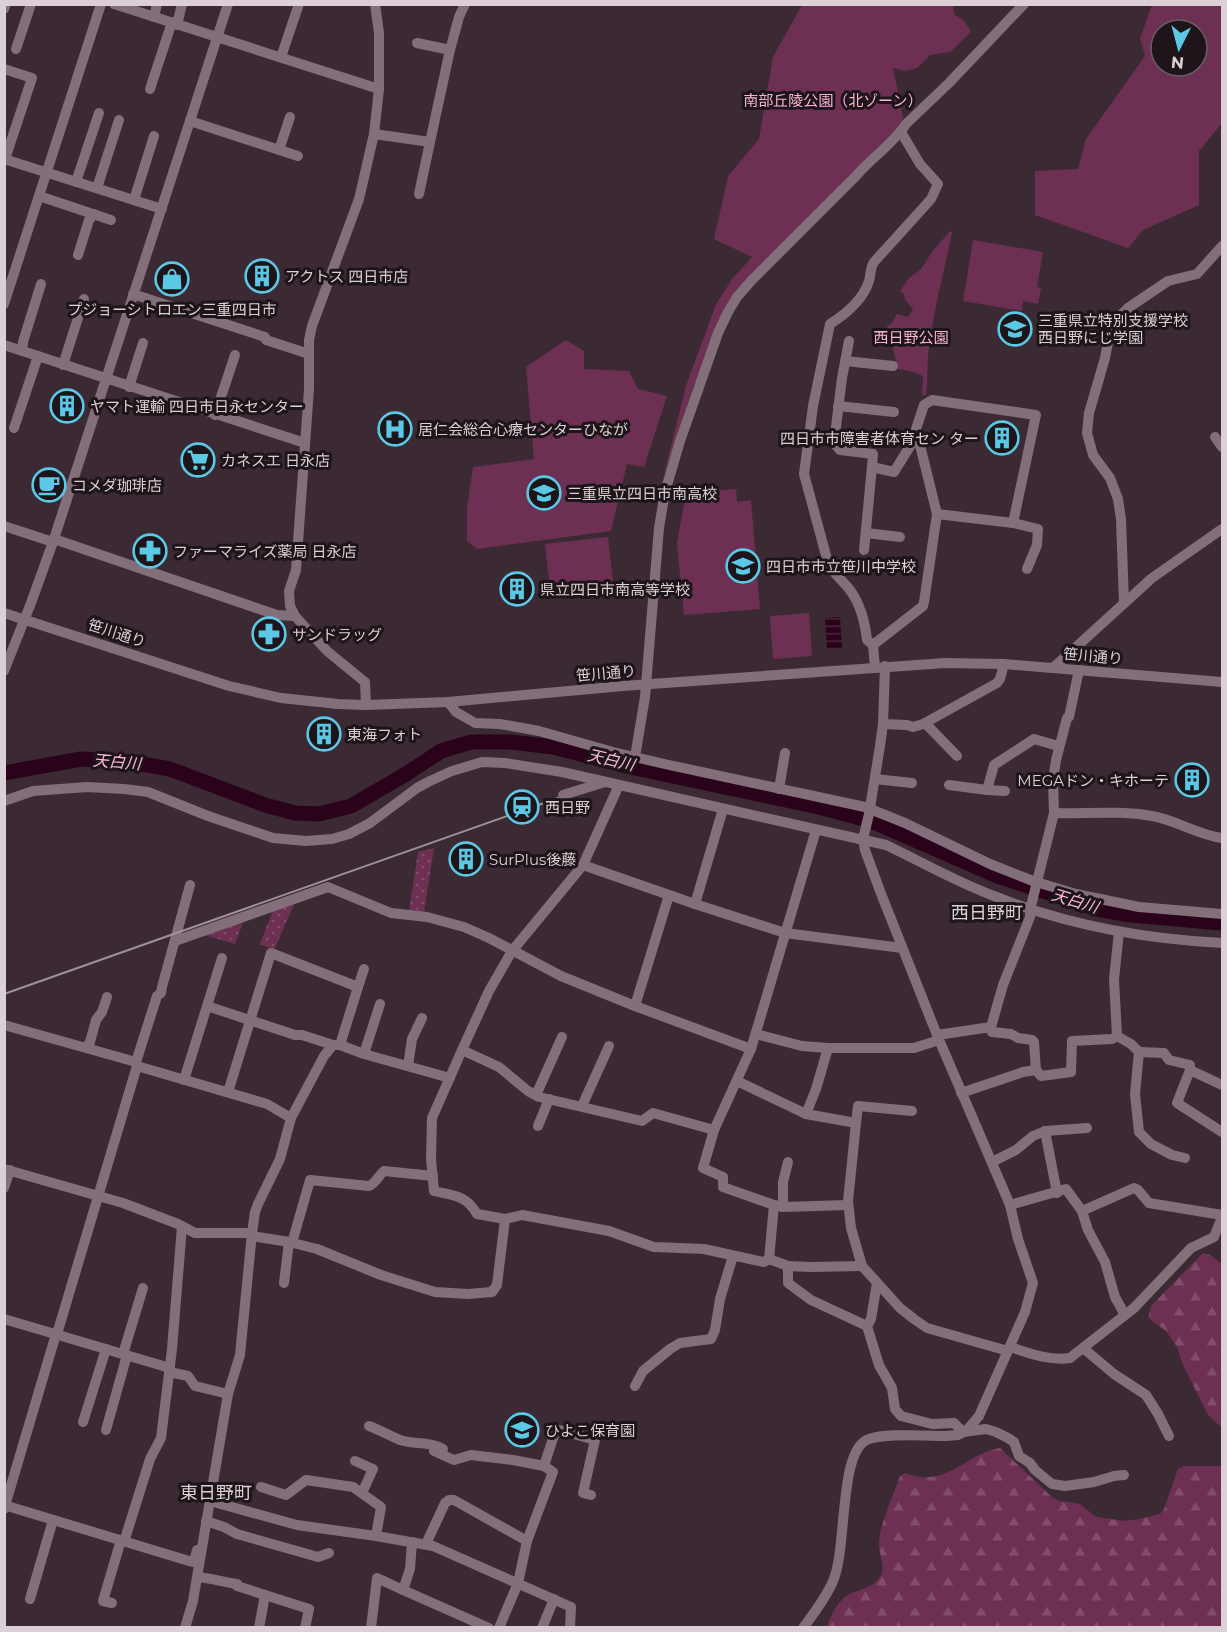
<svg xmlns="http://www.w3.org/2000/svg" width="1227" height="1632" viewBox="0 0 1227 1632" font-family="Montserrat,'Noto Sans JP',sans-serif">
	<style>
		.grass { fill: url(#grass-dots) }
		.forest { fill: url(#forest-firs) }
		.park { fill: #6d3052; fill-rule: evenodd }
		.water { fill: url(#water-rules) }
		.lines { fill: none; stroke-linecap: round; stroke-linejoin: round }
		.river { stroke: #2a021a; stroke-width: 15 }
		.minor { stroke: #836f79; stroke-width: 10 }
		.rail { stroke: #9e9197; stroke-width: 2 }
		.labels { text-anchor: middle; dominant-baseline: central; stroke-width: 6; stroke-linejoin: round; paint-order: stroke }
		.park-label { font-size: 15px; fill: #f9b2d6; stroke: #1d1519 }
		.poi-label { font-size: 15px; fill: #dbd0d5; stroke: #1d1519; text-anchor: start }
		.street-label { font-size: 15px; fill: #dbd0d5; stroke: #1d1519 }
		.water-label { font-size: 16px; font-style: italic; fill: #feb7db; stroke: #1d1519 }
		.quarter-label { font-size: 18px; fill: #dbd0d5; stroke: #1d1519 }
	</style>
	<defs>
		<pattern id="grass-dots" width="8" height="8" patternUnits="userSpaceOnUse" patternTransform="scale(1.5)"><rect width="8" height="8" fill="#6d3052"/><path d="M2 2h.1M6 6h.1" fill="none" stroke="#814d6a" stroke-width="1.8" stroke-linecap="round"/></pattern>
		<pattern id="forest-firs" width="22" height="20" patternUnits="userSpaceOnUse" patternTransform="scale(1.5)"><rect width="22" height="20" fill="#6d3052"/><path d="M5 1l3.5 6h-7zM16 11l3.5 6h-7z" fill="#814d6a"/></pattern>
		<pattern id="water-rules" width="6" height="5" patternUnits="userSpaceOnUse" patternTransform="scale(1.5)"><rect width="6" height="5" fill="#2a021a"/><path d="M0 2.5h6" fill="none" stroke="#48263a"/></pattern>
	</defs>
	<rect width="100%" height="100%" fill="#3b2a33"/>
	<!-- grass -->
	<g class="grass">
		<path d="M434,848L424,912L409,911L418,852Z"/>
		<path d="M295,902L274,950L260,944L273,910Z"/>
		<path d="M244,920L235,944L204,935Z"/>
	</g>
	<!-- forest -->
	<g class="forest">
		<path d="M1203,1253L1210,1255L1222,1264V1428L1208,1415L1183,1365L1177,1347L1166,1331L1148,1318L1151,1306Z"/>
		<path d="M1000,1448L1053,1498L1060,1501L1080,1504L1096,1517L1125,1521L1139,1519L1160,1514L1164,1509L1178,1469L1184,1466H1222V1627H827C830,1616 837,1603 846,1596C858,1589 875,1588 881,1575C886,1566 878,1552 879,1543C879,1526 894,1494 900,1476L905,1473C949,1489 963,1454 1000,1448Z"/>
	</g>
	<!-- park -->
	<g class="park">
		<path d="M802,5H955L953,7L954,14L965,22L971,32L950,52L930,55L917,68L906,71L893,68L903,117L902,123L744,283L698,382L694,384L663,478L686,386L716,304L733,278L752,257L714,239L728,176L759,139L773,57Z"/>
		<path d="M1152,5H1222V123L1199,151V205L1143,230L1128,248L1035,215V171L1078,169L1086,139L1145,56L1140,38ZM1161,30H1197V66H1161Z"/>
		<path d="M950,231L952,232C944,274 932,315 928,357C927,370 928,382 926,395H922L923,376L914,372L898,369L887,326L892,323L897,314L908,317L913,309L905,300L904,294L900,291L909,278L921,269L932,252Z"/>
		<path d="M973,240L1043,252L1037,287L1041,288L1038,304L1023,301L1022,311L963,301Z"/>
		<path d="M566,340L584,351V369L629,371L638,389L667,396L644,467L627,464L611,531L477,549L467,541V508L473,467L534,459L526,367Z"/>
		<path d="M736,489L737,502L751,500L760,609L684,615L677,543L686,493Z"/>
		<path d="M608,537L613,581L550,589L545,544Z"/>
		<path d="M809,613L812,656L773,659L770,616Z"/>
	</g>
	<!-- water -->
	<path class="water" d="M840,617L842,648L827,649L825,618Z"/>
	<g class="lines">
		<!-- river -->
		<path class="river" d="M4,773L81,759L131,762L170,769L265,805L295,813L319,814L351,806L406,774L441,751L471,742H511L553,747L635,768L819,807L871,821L997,876L1101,910L1131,915L1222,923"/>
		<!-- minor -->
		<g class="minor">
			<path d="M114,4L379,89"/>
			<path d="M4,9L6,4"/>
			<path d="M154,17L157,4"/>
			<path d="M177,25L182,4"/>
			<path d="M417,43L450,50L430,142"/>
			<path d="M16,49L31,4"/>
			<path d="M450,50L459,17L465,4"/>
			<path d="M281,57L299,4"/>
			<path d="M4,69L32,78L5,159"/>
			<path d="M150,89L172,22"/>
			<path d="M190,121L298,156"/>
			<path d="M374,134L430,142L419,194"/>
			<path d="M279,150L290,117"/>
			<path d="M4,159L162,209"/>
			<path d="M76,182L99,113"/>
			<path d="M97,188L119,120"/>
			<path d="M39,196L111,220"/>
			<path d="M134,200L154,136"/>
			<path d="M78,255L89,220L94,214"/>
			<path d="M133,294L265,337L266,340L309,354"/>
			<path d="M4,304L101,4"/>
			<path d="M849,341L842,378L834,443L840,450L873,454L872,467"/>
			<path d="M4,345L305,443"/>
			<path d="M22,351L23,342L41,284"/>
			<path d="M845,361L893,366"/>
			<path d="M63,365L84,299"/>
			<path d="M129,387L143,343"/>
			<path d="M838,406L894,412"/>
			<path d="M215,415L235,355"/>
			<path d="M14,428L38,356"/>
			<path d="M1215,437L1222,447"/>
			<path d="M1013,523L1038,529L1037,545L1027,569"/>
			<path d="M4,526L53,542"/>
			<path d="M866,533L900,537"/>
			<path d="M54,539L277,615L295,616"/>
			<path d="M864,550L872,467L894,472L917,435"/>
			<path d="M1124,603L1121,519L1118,499L1110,478L1093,455L1087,433L1089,413L1105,358L1108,342L1113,323L1128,308L1168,281L1197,274L1222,246"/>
			<path d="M4,613L229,686L281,698L338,704L366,705L448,702L623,686L945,663L1004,664L1222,682"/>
			<path d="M873,645L923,606L924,602L937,514L916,429L924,405L932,400L1036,415L1013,523L937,514"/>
			<path d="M875,668L873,645L867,640C865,622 861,605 850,590C840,577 834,576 827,559L804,474L813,406L830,324C846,314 863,300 869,281C871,274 870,268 874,262L923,208L931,199L938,184L920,164L901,132"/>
			<path d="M1053,668L1152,578L1222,529"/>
			<path d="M4,671L31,603L53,542L228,4"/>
			<path d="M448,702L456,712L475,723L500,724L539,731L613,752L669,765L865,807L905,823L990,864L1033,881L1076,894L1139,907L1222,914"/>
			<path d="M366,705L365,682L327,651L295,616L290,606L289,591L296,570L309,389V340L312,326L359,199L374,134L379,89V33L375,4"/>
			<path d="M925,723L957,756"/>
			<path d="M883,724L907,725L913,727L923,724L997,683L1000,679L1004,664"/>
			<path d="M635,757L645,697L659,528L665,492L680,441L718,333L728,312L737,297L751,281L856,176C871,158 893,144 906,124L949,83L1024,4"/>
			<path d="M875,779L912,783"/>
			<path d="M619,785L583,865L512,951L489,991L462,1050L432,1118L431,1159L434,1191C454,1196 466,1195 477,1214L505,1219L522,1215L609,1231L654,1247L704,1249L764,1262L769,1259L788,1266L811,1267L862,1266"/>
			<path d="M949,785L987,790L994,765L1034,739L1058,746"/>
			<path d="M779,789L785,753"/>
			<path d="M987,790L1005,791"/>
			<path d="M563,795L605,782"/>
			<path d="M4,801L33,791L87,787L124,789L148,792L208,816L273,838L306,841L332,839L349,834L370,823L417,788L430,781L452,771L482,762L505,763L562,772L886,845C922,862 956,882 994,896C1067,925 1144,939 1222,943"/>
			<path d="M1054,813C1086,814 1119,810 1152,816C1176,820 1198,835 1222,838"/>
			<path d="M583,865L695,904L785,933L902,948"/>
			<path d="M695,904L723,809"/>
			<path d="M175,941L328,887L391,913L427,917L464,927L489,938L561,976L635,1006L751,1049"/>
			<path d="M358,987L364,969"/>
			<path d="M207,1006L295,1035H302L333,1045"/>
			<path d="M635,1006L669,895"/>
			<path d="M4,1025L136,1062L137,1066L267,1104L291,1118"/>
			<path d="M991,1027L1003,985L1030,917L1031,906L1054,813L1053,781L1056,760L1067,718L1069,717L1079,670"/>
			<path d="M991,1027L992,1032L1011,1034L1018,1038L1032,1040L1034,1042L1036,1070"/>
			<path d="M756,1034L802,1046L828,1048H914L939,1040"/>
			<path d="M937,1035L991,1027"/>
			<path d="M1117,1036L1131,1044L1139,1052L1135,1094L1139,1132L1151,1144L1172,1155L1185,1158"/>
			<path d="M86,1047L90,1042L96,1020L102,1012L107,997"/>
			<path d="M462,1050L499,1067L528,1091L539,1097L642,1121L653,1113L714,1130"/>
			<path d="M1139,1052L1164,1053L1169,1060L1190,1065V1070L1222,1085"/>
			<path d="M364,1054L380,1004"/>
			<path d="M136,1062L157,996L161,993L162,987L190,885"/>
			<path d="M408,1066L412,1039L422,1018"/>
			<path d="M1190,1070L1177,1103L1222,1132"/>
			<path d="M184,1080L222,958"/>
			<path d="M737,1081L806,1114L856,1123L848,1201L851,1228L862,1266L900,1308L914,1319L927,1328L1008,1351"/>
			<path d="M228,1092L271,953L358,987L340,1045"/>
			<path d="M961,1093L1023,1072L1036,1070L1041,1076L1071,1072L1072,1041L1112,1039L1117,1036L1114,979L1119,932"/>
			<path d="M536,1095L562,1037"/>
			<path d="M582,1106L609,1046"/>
			<path d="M806,1114L816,1089L828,1048"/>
			<path d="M856,1123L858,1106L912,1111"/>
			<path d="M538,1126L549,1099"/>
			<path d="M1045,1131L1057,1193"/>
			<path d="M992,1162L1016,1150L1033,1136L1045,1131L1087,1128"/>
			<path d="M4,1169L123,1203L178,1224L195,1233H252"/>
			<path d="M4,1188L10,1170"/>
			<path d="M774,1205L783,1207L848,1205"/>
			<path d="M1010,1205L1066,1189L1082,1211L1134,1188L1138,1190L1149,1203L1222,1215"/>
			<path d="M783,1207V1182L788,1162"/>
			<path d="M1082,1211L1088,1230L1105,1262L1115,1297L1125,1315"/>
			<path d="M252,1236L289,1242L317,1249L381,1275L435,1292L468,1294L492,1292L497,1285L505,1219"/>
			<path d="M292,1243L310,1180L369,1186C376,1183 378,1176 384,1171L433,1176"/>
			<path d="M769,1259L774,1205L723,1187V1177L703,1168L714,1130L751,1049L816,830"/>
			<path d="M788,1266V1283L811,1300L867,1326L879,1365L892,1388L895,1409L901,1416L932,1424L954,1423L963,1432L986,1429L996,1432L1008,1438L1014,1442L1019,1456L1030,1463L1035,1470L1052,1484L1065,1486L1094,1482L1114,1476L1124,1475"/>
			<path d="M284,1283L289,1242"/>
			<path d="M4,1319L170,1368"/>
			<path d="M867,1326L871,1319L877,1283"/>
			<path d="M57,1334L137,1066"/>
			<path d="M1010,1347C1028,1353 1050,1361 1070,1358L1134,1308L1191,1248L1214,1237L1222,1217"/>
			<path d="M1083,1348L1114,1374L1146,1395L1158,1414L1169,1436"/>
			<path d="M123,1354L143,1288"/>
			<path d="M169,1372L188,1376L195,1386L228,1394"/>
			<path d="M635,1386L643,1371L670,1349L680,1343L711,1339L715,1330L720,1299L733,1256"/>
			<path d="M83,1422L106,1349"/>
			<path d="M369,1426C380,1430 390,1436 400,1440C415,1445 430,1441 443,1449"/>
			<path d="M106,1430L127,1355"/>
			<path d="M434,1451L454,1460L471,1455L513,1460L544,1466"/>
			<path d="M355,1461L373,1469L362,1493"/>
			<path d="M261,1487L286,1495L306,1480L353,1487L381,1507L376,1536"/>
			<path d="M210,1501L297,1525L376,1536L433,1546L571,1607L570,1628"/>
			<path d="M4,1505L189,1561L194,1562L197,1550"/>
			<path d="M4,1509L56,1334"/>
			<path d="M206,1521L224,1527L237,1534L318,1557L329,1553"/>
			<path d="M124,1542L150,1459L161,1438L172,1349L182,1227"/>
			<path d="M426,1544L445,1503L449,1500H454L527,1541"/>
			<path d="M197,1577C211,1578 223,1582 237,1584V1586L309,1609L305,1628"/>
			<path d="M403,1590L489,1628"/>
			<path d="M30,1599L53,1520"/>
			<path d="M112,1603L103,1601L121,1540"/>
			<path d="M185,1628L193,1601L228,1394L240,1355L252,1233L255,1212L258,1204L280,1159L291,1118L324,1056L333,1045H340L364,1054L450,1078"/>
			<path d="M259,1628L265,1595"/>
			<path d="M371,1628L377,1578L403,1590L410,1569L412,1542"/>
			<path d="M499,1628L518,1583L527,1541L553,1472L544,1466L556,1429L595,1440L583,1493L591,1495"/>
			<path d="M542,1628L554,1599"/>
			<path d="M803,1628C814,1613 826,1598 833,1581C847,1550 839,1457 865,1441C879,1432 929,1436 947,1436L958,1435L966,1431L979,1416L1025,1312L1033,1283L1018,1239L1010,1205L937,1035L880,891L865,850L863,839L869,814L880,746L883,724L885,666"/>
		</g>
		<!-- rail -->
		<path class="rail" d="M4,994L558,798"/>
	</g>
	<!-- icons -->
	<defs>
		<g id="building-ring" transform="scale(1.725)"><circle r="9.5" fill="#1d1519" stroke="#5bc8e6" stroke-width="1.5"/><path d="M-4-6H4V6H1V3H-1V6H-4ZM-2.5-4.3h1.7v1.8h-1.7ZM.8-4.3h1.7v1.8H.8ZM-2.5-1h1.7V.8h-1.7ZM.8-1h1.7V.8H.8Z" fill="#5bc8e6"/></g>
		<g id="shop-ring" transform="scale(1.725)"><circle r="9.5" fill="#1d1519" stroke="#5bc8e6" stroke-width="1.5"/><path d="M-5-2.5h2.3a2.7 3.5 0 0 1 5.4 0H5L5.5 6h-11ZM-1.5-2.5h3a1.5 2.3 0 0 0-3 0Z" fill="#5bc8e6"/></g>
		<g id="school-ring" transform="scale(1.725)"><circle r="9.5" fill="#1d1519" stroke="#5bc8e6" stroke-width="1.5"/><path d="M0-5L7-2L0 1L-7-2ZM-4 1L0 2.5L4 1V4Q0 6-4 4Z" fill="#5bc8e6"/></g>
		<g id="hospital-ring" transform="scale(1.725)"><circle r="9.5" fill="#1d1519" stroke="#5bc8e6" stroke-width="1.5"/><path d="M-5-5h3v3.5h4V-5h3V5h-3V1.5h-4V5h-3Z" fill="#5bc8e6"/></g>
		<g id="supermarket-ring" transform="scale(1.725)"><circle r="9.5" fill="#1d1519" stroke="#5bc8e6" stroke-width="1.5"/><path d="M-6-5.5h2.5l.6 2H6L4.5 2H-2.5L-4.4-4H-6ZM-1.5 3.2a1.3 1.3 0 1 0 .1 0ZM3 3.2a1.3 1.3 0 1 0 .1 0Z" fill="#5bc8e6"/></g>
		<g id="cafe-ring" transform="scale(1.725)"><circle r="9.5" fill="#1d1519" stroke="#5bc8e6" stroke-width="1.5"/><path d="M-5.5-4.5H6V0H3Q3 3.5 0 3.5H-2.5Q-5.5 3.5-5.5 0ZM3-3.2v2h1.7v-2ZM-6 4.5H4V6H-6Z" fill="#5bc8e6"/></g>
		<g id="pharmacy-ring" transform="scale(1.725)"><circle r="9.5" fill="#1d1519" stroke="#5bc8e6" stroke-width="1.5"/><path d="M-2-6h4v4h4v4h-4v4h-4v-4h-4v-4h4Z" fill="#5bc8e6"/></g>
		<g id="station-ring" transform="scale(1.725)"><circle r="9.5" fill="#1d1519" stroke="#5bc8e6" stroke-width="1.5"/><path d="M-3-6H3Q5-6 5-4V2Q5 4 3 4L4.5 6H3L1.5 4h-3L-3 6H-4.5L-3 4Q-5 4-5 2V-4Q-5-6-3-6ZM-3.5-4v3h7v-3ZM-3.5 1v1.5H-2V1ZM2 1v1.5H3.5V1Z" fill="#5bc8e6"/></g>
	</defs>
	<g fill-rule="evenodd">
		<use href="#building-ring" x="262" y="276"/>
		<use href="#shop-ring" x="172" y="279"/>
		<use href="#school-ring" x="1015" y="329"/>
		<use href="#building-ring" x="67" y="406"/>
		<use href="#hospital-ring" x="395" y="429"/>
		<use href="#building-ring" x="1002" y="438"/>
		<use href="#supermarket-ring" x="198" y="460"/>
		<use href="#cafe-ring" x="49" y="485"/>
		<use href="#school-ring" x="544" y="493"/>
		<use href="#pharmacy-ring" x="150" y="551"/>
		<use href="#school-ring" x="743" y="566"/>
		<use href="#building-ring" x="517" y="589"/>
		<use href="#pharmacy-ring" x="269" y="634"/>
		<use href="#building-ring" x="324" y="734"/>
		<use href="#building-ring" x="1192" y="780"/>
		<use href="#station-ring" x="522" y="807"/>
		<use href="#building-ring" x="466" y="859"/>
		<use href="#school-ring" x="522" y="1430"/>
	</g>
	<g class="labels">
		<!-- park labels -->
		<g class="park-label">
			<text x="833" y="100">南部丘陵公園（北ゾーン）</text>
			<text x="911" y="337">西日野公園</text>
		</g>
		<!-- poi labels -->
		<g class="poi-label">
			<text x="285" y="276">アクトス 四日市店</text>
			<text x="172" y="309" text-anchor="middle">プジョーシトロエン三重四日市</text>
			<text x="1038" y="320">三重県立特別支援学校<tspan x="1038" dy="17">西日野にじ学園</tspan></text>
			<text x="90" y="406">ヤマト運輸 四日市日永センター</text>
			<text x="418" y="429">居仁会総合心療センターひなが</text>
			<text x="979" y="438" text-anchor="end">四日市市障害者体育セン ター</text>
			<text x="221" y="460">カネスエ 日永店</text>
			<text x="72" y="485">コメダ珈琲店</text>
			<text x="567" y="493">三重県立四日市南高校</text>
			<text x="173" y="551">ファーマライズ薬局 日永店</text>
			<text x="766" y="566">四日市市立笹川中学校</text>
			<text x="540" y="589">県立四日市南高等学校</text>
			<text x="292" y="634">サンドラッグ</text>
			<text x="347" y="734">東海フォト</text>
			<text x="1169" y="780" text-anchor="end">MEGAドン・キホーテ</text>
			<text x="545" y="807">西日野</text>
			<text x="489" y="859">SurPlus後藤</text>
			<text x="545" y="1430">ひよこ保育園</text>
		</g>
		<!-- street labels -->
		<g class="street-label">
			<text transform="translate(117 633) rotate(18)">笹川通り</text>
			<text transform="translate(1093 656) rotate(5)">笹川通り</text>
			<text transform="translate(606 673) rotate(-5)">笹川通り</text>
		</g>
		<!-- water labels -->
		<g class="water-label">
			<text transform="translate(611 760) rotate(13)">天白川</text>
			<text transform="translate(117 762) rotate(5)">天白川</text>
			<text transform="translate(1075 901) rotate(17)">天白川</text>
		</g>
		<!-- quarter labels -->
		<g class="quarter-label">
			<text x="987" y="913">西日野町</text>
			<text x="216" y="1493">東日野町</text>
		</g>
	</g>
	<!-- border -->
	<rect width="1227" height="1632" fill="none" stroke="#dbd0d5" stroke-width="12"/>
	<!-- north arrow -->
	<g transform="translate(1179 48) rotate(186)"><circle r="28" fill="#1d1519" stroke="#696064" stroke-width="1.5"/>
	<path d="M0-4.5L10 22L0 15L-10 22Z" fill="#5bc8e6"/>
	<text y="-9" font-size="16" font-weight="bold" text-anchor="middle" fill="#dbd0d5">N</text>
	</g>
</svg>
